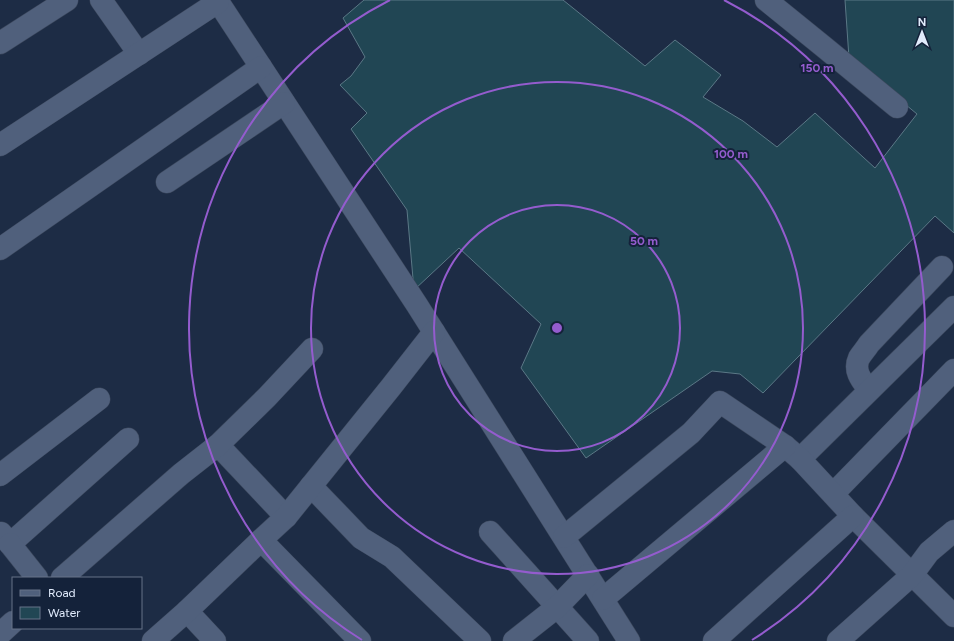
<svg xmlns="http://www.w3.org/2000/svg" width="954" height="641" viewBox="0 0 954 641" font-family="Figtree,sans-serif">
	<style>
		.water { fill: #214654; stroke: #5b7886 }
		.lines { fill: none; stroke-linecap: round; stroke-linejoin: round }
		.minor-casing { stroke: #3b475c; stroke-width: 23 }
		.minor { stroke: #50607c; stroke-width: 22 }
		.ring { fill: none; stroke: #945cce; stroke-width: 2 }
		.centre { fill: #945cce; stroke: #14223a; stroke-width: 2 }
		.ring-label { font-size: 12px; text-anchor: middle; font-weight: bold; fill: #945cce; stroke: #14223a; stroke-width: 4; stroke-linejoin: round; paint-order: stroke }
	</style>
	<rect width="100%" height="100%" fill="#1d2c45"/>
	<!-- water -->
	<path class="water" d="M364,0H563L645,66L675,40L721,75L703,97L743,121L777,147L815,113L875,168L917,114L849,58L845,0H954V233L935,216L763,393L740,374L712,371L586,458L521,368L541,324L459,248L414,290L407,210L351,129L367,113L340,85L351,76L365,57L343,18Z"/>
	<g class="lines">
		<!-- minor casing -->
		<g class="minor-casing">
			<g id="minor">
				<path d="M101,0L139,54"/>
				<path d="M217,0L417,305L629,641"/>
				<path d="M766,0L824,47L897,107"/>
				<path d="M0,43L67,0"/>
				<path d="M0,145L218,2"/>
				<path d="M167,182L284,103"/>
				<path d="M0,249L261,67"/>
				<path d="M869,390C862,381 853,371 859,358C862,353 866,349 869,344L942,267"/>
				<path d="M218,445L286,517"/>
				<path d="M800,459L954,307"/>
				<path d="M0,475L99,399"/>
				<path d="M311,486L361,538L392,557L480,641"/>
				<path d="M833,494L954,370"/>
				<path d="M490,532L588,641"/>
				<path d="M1,533L10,544L128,439"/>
				<path d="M564,537L691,433L720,402L785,446L800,459L853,516L954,616"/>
				<path d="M261,540L360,641"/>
				<path d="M10,544L37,578"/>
				<path d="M62,578L181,474L218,445L267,397L312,349"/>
				<path d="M603,599L785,446"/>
				<path d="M187,611L215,641"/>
				<path d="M0,634L13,622"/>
				<path d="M153,641L187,611L261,540L286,517L391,387L434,332"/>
				<path d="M514,641L557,607L588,575"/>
				<path d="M714,641L853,516"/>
				<path d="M838,641L912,575L929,552L954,531"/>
			</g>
		</g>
		<!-- minor -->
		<use href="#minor" class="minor"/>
	</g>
	<!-- distance rings -->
	<g class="ring">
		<circle cx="557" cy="328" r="123"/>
		<circle cx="557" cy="328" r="246"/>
		<path d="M362 640A368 368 0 0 1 390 0M724 0A368 368 0 0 1 752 640"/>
	</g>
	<circle cx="557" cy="328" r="6" class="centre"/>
	<g class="ring-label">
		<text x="817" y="72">150 m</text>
		<text x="731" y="158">100 m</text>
		<text x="644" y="245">50 m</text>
	</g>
	<!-- legend -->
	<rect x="12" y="577" width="130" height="52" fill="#14223a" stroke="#667288"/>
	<rect x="20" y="590" width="20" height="6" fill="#50607c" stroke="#667288"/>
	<text x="48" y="597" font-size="12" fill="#e1ebfc">Road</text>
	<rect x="20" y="607" width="20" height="12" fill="#214654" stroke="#667288"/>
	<text x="48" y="617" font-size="12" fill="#e1ebfc">Water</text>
	<!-- north arrow -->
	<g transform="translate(922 32)" stroke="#14223a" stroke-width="3" paint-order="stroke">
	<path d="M0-3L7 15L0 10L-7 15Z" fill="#e1ebfc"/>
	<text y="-6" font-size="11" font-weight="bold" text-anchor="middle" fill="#e1ebfc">N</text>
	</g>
</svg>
